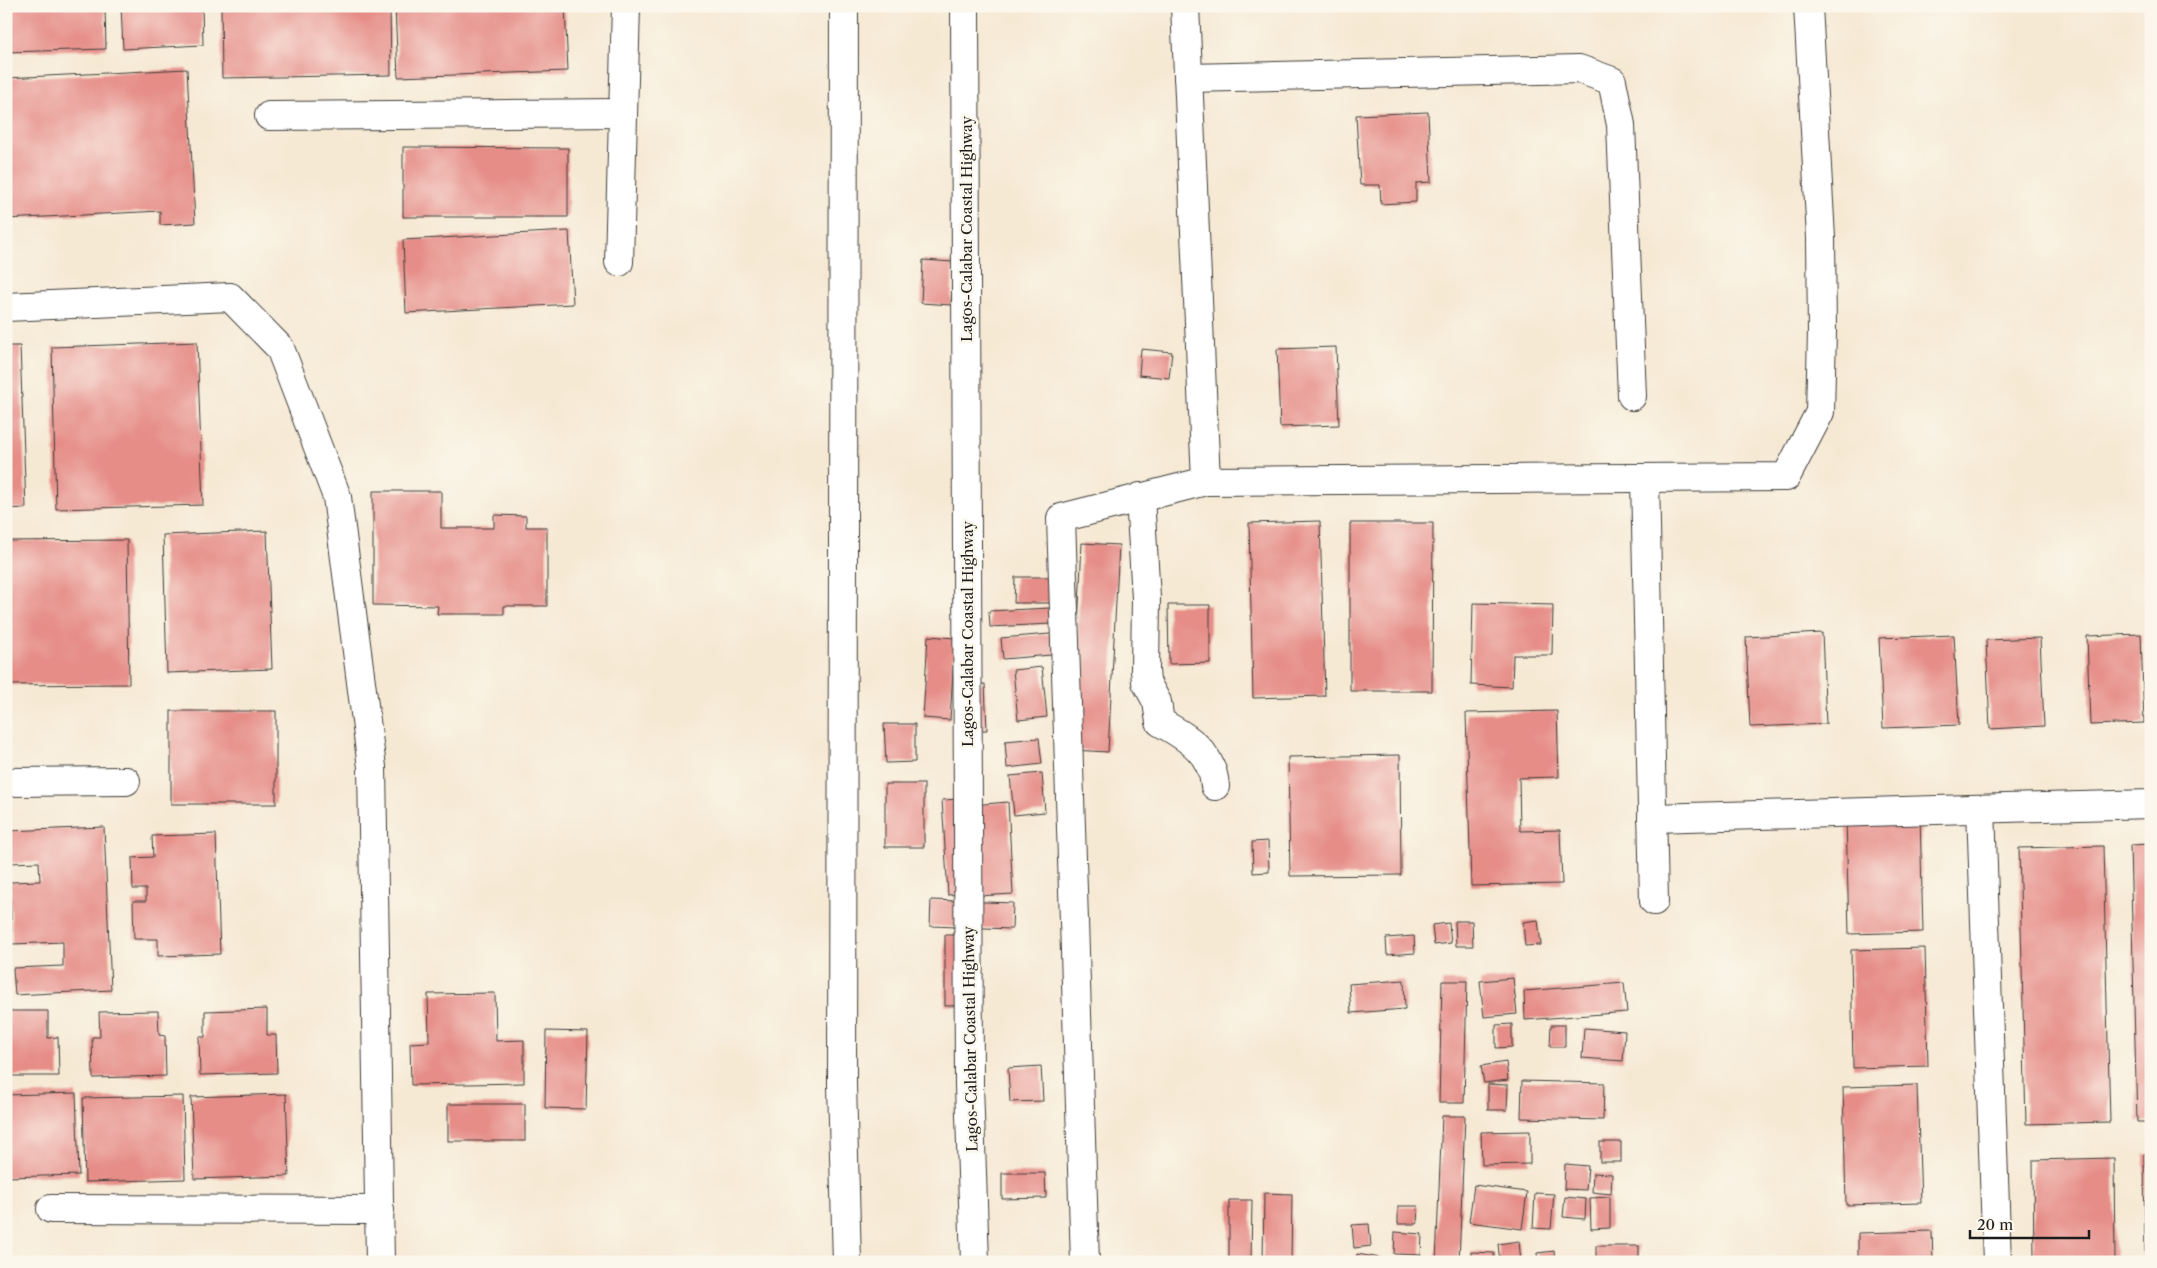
<svg xmlns="http://www.w3.org/2000/svg" width="2157" height="1268" viewBox="0 0 2157 1268" font-family="'Libre Caslon Text',serif">
	<style>
		.building { fill: #e68d88 }
		.lines { fill: none; stroke-linecap: round; stroke-linejoin: round }
		.minor-casing { stroke: #3d3b38; stroke-width: 30 }
		.highway-casing { stroke: #3d3b38; stroke-width: 30 }
		.minor { stroke: #fff; stroke-width: 28 }
		.highway { stroke: #fff; stroke-width: 28 }
		.labels { text-anchor: middle; dominant-baseline: central; stroke-width: 5; stroke-linejoin: round; paint-order: stroke }
		.street-label { font-size: 15px; fill: #1c1c1c; stroke: #fbf7ec }
	</style>
	<rect width="100%" height="100%" fill="#fbf7ec"/>
	<filter id="ink" filterUnits="userSpaceOnUse"><feTurbulence type="fractalNoise" baseFrequency=".02" numOctaves="2"/><feDisplacementMap in="SourceGraphic" scale="10" xChannelSelector="R" yChannelSelector="G"/><feConvolveMatrix kernelMatrix="1 2 1 2 8 2 1 2 1" color-interpolation-filters="sRGB"/></filter>
	<filter id="wash" filterUnits="userSpaceOnUse"><feTurbulence type="fractalNoise" baseFrequency=".0096" numOctaves="4" result="noise"/><feDisplacementMap in="SourceGraphic" scale="20" xChannelSelector="R" yChannelSelector="G"/><feGaussianBlur stdDeviation="1.12" result="paint"/><feColorMatrix in="noise" values="0 0 0 0 0 0 0 0 0 0 0 0 0 0 0 0 0 1.4 0 .05"/><feComposite in="paint" operator="in"/></filter>
	<g filter="url(#wash)">
		<rect width="100%" height="100%" fill="#f6e9d4"/>
		<g id="blocks">
			<!-- building -->
			<g class="building">
				<path d="M6,6H105L106,49L6,52Z"/>
				<path d="M121,6H202L203,45L123,49Z"/>
				<path d="M221,6H390L391,75L222,78Z"/>
				<path d="M395,6H565L568,71L398,77Z"/>
				<path d="M187,69L195,223L160,225V211L6,219V78Z"/>
				<path d="M1428,112L1431,182L1416,183V202L1381,204L1380,185H1360L1356,115Z"/>
				<path d="M403,147L568,148V217H403Z"/>
				<path d="M569,231L573,304L406,313L403,240Z"/>
				<path d="M923,260L953,262L951,305L921,303Z"/>
				<path d="M197,342L203,505L56,509L52,347Z"/>
				<path d="M6,346H20L26,508L6,509Z"/>
				<path d="M1336,347L1339,425L1280,427L1277,349Z"/>
				<path d="M1141,349L1172,352L1169,378L1139,375Z"/>
				<path d="M373,491H441V528H494V515L526,516V527H547V606H504V614H437L438,606L373,605Z"/>
				<path d="M1320,521L1325,696L1253,698L1249,523Z"/>
				<path d="M1350,523H1433L1432,691H1350Z"/>
				<path d="M267,531L272,669L167,673L163,535Z"/>
				<path d="M127,540L129,684L6,685V541Z"/>
				<path d="M1082,543L1119,545L1108,752L1072,750Z"/>
				<path d="M1015,577H1059V603H1014Z"/>
				<path d="M1473,603L1553,605L1552,655H1513L1512,687L1471,685Z"/>
				<path d="M1168,605H1210V663L1169,664Z"/>
				<path d="M1050,608L1051,624L990,627L989,611Z"/>
				<path d="M1062,633L1063,654L1003,659L1001,638Z"/>
				<path d="M1822,633L1826,724L1750,727L1746,637Z"/>
				<path d="M2141,634L2144,723L2090,725L2087,636Z"/>
				<path d="M1954,635L1959,725L1883,728L1879,638Z"/>
				<path d="M928,636L955,638L950,720L923,718Z"/>
				<path d="M2040,638L2044,726L1990,729L1986,640Z"/>
				<path d="M1042,667L1047,717L1018,720L1013,670Z"/>
				<path d="M985,684L987,730L959,731L958,685Z"/>
				<rect x="171" y="711" width="105" height="93"/>
				<path d="M1557,711L1559,777L1519,778L1520,831L1560,830L1562,884L1471,886L1466,713Z"/>
				<path d="M884,724H915V762L886,763Z"/>
				<path d="M1039,738L1042,764L1007,768L1005,741Z"/>
				<path d="M1400,755L1401,875L1290,876L1288,757Z"/>
				<path d="M1042,773L1045,812L1014,815L1010,776Z"/>
				<rect x="885" y="784" width="39" height="63"/>
				<path d="M962,799L968,894L948,895L942,800Z"/>
				<path d="M1008,802L1013,894L978,896L972,805Z"/>
				<path d="M1920,814L1923,932L1849,934L1846,816Z"/>
				<path d="M104,827L111,990L15,995L13,968L63,966V942L12,944L10,882L40,881L39,862L9,863L8,831Z"/>
				<path d="M216,834L220,954L158,956V939H134L133,901H146V889H133L132,858L153,857L152,836Z"/>
				<path d="M1268,841L1269,872L1253,873L1252,842Z"/>
				<path d="M2151,844V1122H2137L2130,845Z"/>
				<path d="M2103,846L2110,1122L2026,1124L2019,848Z"/>
				<path d="M931,900L1013,903L1012,929L930,926Z"/>
				<path d="M1538,920L1541,945L1525,946L1523,922Z"/>
				<path d="M1455,921H1472L1473,946H1456Z"/>
				<path d="M1449,923L1451,943L1434,945L1432,925Z"/>
				<path d="M945,935H976L977,1005L945,1006Z"/>
				<path d="M1414,936L1415,953L1387,955L1386,938Z"/>
				<path d="M1925,948L1928,1066L1853,1068L1851,950Z"/>
				<path d="M1513,978L1517,1014L1484,1017L1480,981Z"/>
				<path d="M1404,980L1405,1009L1351,1013L1349,984Z"/>
				<path d="M1442,981H1467L1464,1103H1439Z"/>
				<path d="M1624,983L1627,1012L1525,1020L1524,991Z"/>
				<path d="M495,993L496,1041L524,1040V1083L411,1085L410,1043L429,1042L428,994Z"/>
				<path d="M267,1009V1035H276L277,1073L200,1075L199,1037H205V1011Z"/>
				<path d="M6,1011H48V1038L58,1037L59,1076H6Z"/>
				<path d="M158,1011L159,1035L165,1036L166,1076L93,1078L92,1037H100L99,1012Z"/>
				<path d="M1512,1024V1047L1496,1048V1025Z"/>
				<path d="M1551,1025H1565V1047H1550Z"/>
				<path d="M1584,1028L1625,1031L1623,1061L1582,1058Z"/>
				<path d="M546,1031L588,1032L586,1109L545,1108Z"/>
				<path d="M1506,1062L1508,1080L1484,1083L1481,1066Z"/>
				<path d="M1041,1066L1043,1101L1010,1102L1008,1068Z"/>
				<path d="M1522,1081L1604,1083L1603,1120L1521,1118Z"/>
				<path d="M1488,1084L1508,1085L1507,1110H1488Z"/>
				<path d="M1917,1085L1921,1203L1846,1205L1843,1087Z"/>
				<path d="M76,1093L79,1175L6,1177V1095Z"/>
				<path d="M286,1094L289,1176L194,1179L191,1097Z"/>
				<path d="M183,1096L185,1179L85,1182L83,1098Z"/>
				<rect x="448" y="1104" width="77" height="37"/>
				<path d="M1442,1116H1465L1459,1262H1436Z"/>
				<path d="M1530,1131V1164L1482,1165L1481,1132Z"/>
				<rect x="1600" y="1142" width="21" height="20"/>
				<path d="M2144,1154H2151V1262H2145Z"/>
				<path d="M2114,1158L2115,1262H2034L2033,1160Z"/>
				<path d="M1565,1164L1588,1166L1586,1190L1564,1189Z"/>
				<path d="M1002,1173H1045L1046,1198L1002,1199Z"/>
				<path d="M1593,1173L1612,1174L1611,1194L1592,1192Z"/>
				<path d="M1474,1185L1527,1192L1522,1229L1469,1222Z"/>
				<path d="M1264,1193L1292,1194L1291,1262H1263Z"/>
				<path d="M1535,1193L1554,1194L1551,1229L1533,1228Z"/>
				<path d="M1565,1197L1586,1199L1585,1219L1563,1217Z"/>
				<path d="M1610,1197V1228L1591,1229L1590,1198Z"/>
				<path d="M1229,1200H1252L1251,1262H1229Z"/>
				<path d="M1398,1206H1418L1417,1224H1398Z"/>
				<path d="M1369,1224L1371,1246L1354,1248L1352,1225Z"/>
				<path d="M1932,1231L1933,1262H1858V1233Z"/>
				<path d="M1395,1232L1422,1234L1421,1255L1394,1254Z"/>
				<path d="M1519,1241L1521,1262H1500L1498,1244Z"/>
				<rect x="1596" y="1246" width="43" height="16"/>
				<path d="M1554,1251L1555,1262H1538L1537,1253Z"/>
				<path d="M1471,1252L1494,1253V1262H1471Z"/>
				<path d="M1357,1254L1386,1259L1385,1262H1356Z"/>
			</g>
		</g>
	</g>
	<g filter="url(#ink)">
		<use href="#blocks" fill-opacity="0" stroke="#3d3b38" stroke-width="1"/>
		<g class="lines">
			<!-- minor casing -->
			<g class="minor-casing">
				<g id="minor">
					<path d="M1185,6L1206,481L1786,477L1820,412L1822,332L1821,238L1808,6"/>
					<path d="M1188,78L1579,69L1612,81L1621,125L1632,396"/>
					<path d="M269,116L623,113"/>
					<path d="M619,262L626,6"/>
					<path d="M6,307L230,297L280,348L337,497L372,767L380,1262"/>
					<path d="M1645,478L1654,901"/>
					<path d="M1140,497L1146,598L1145,670L1146,682L1157,702L1160,722C1188,738 1212,751 1215,786"/>
					<path d="M6,782L126,781"/>
					<path d="M1981,809L1997,1262"/>
					<path d="M1652,818L2151,804"/>
					<path d="M51,1209L380,1210"/>
					<path d="M1085,1262L1061,518L1206,481"/>
				</g>
			</g>
			<!-- highway casing -->
			<g class="highway-casing">
				<g id="highway">
					<path d="M844,6L842,1085L847,1262"/>
					<path d="M965,6L969,1085L975,1262"/>
				</g>
			</g>
			<!-- minor -->
			<use href="#minor" class="minor"/>
			<!-- highway -->
			<use href="#highway" class="highway"/>
		</g>
	</g>
	<g class="labels">
		<!-- street labels -->
		<g class="street-label">
			<text transform="translate(966 229) rotate(-90)">Lagos-Calabar Coastal Highway</text>
			<text transform="translate(967 634) rotate(-90)">Lagos-Calabar Coastal Highway</text>
			<text transform="translate(970 1039) rotate(-91)">Lagos-Calabar Coastal Highway</text>
		</g>
	</g>
	<!-- margin -->
	<rect width="2157" height="1268" fill="none" stroke="#fbf7ec" stroke-width="25"/>
	<!-- scale -->
	<path d="M1970 1230v8h119v-8" fill="none" stroke="#1c1c1c" stroke-width="2.5"/>
	<text x="1977" y="1230" font-size="15" fill="#1c1c1c" stroke="#fbf7ec" stroke-width="4" paint-order="stroke">20 m</text>
</svg>
